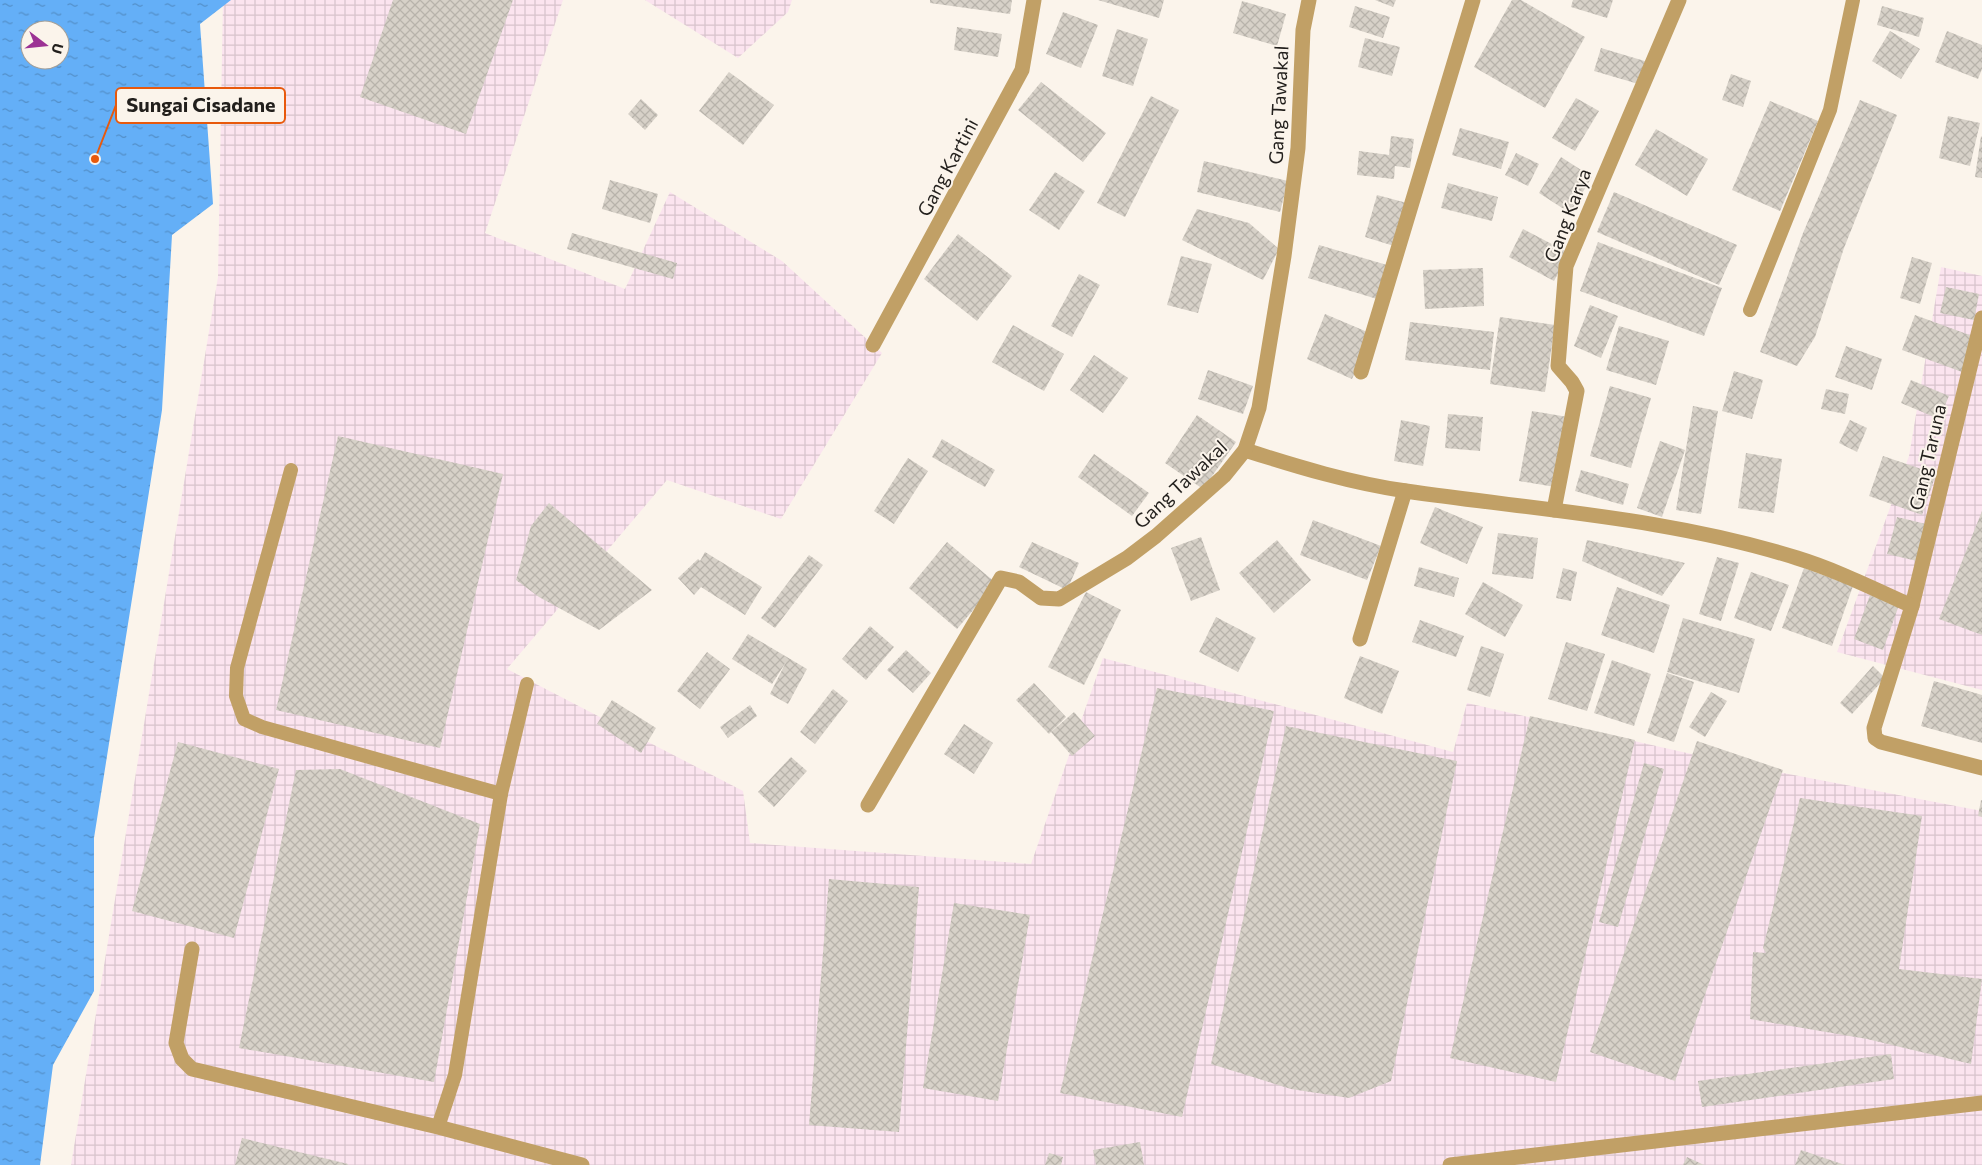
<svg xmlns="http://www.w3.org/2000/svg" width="1982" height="1165" viewBox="0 0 1982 1165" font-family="Commissioner,sans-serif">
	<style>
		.industrial { fill: url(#industrial-grid) }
		.water { fill: url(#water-ripples); fill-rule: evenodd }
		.building { fill: url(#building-cross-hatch) }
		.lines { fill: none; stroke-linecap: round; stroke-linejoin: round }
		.lane { stroke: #c1a066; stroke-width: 14 }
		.street { stroke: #c1a066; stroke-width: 15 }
		.labels { text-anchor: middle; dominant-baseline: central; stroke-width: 4; stroke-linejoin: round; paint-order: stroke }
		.street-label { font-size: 19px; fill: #221f1c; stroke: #fbf4eb }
		.leader { fill: none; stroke: #e8590c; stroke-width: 2 }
		.callout-dot { fill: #e8590c; stroke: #fbf4eb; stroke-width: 2 }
		.callout { fill: #fbf4eb; stroke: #e8590c; stroke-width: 2 }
		.callout-label { font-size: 20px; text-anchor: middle; font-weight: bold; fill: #221f1c }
	</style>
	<defs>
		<pattern id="industrial-grid" width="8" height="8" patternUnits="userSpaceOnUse" patternTransform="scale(1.25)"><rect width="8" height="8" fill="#fbe4ef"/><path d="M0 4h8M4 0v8" fill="none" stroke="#d7c3cc"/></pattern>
		<pattern id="water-ripples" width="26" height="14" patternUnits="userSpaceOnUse" patternTransform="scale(1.25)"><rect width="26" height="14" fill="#64aff7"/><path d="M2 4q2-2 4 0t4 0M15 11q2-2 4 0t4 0" fill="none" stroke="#528ec7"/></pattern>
		<pattern id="building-cross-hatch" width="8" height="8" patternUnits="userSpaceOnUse" patternTransform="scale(1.25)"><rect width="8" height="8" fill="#d7d1c8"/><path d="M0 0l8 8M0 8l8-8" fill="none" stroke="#b8b3ab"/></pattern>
	</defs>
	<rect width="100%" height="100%" fill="#fbf4eb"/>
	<!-- industrial -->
	<g class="industrial">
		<path d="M223,0H563L485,233L625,289L670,192L782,261L882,353L781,519L667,480L507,669L743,791L750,843L1031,864L1103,658L1453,752L1467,703L1731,763L1982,811V1165H71L218,277Z"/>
		<path d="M645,0H792L788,12L738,58Z"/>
		<path d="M1941,267L1982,276V690L1837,652L1909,456Z"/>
	</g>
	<!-- water -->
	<path class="water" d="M0,0H231L200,24L213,204L172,235L162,410L94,838V991L53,1065L40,1165H0ZM30,30H60V60H30Z"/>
	<!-- building -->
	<g class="building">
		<path d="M393,0H513L466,134L360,97Z"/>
		<path d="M930,0H1012L1010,14L930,3Z"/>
		<path d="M1098,0H1164L1159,18Z"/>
		<path d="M1375,0H1396L1393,7Z"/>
		<path d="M1512,0H1521L1585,37L1545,108L1474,67Z"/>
		<path d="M1573,0H1613L1607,18L1571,7Z"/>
		<path d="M1242,1L1286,14L1277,46L1233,33Z"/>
		<path d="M1355,6L1390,17L1383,38L1349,27Z"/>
		<path d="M1882,6L1924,18L1919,37L1877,25Z"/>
		<path d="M1063,12L1098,25L1081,68L1046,54Z"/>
		<path d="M957,27L1002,34L998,57L954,50Z"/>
		<path d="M1117,29L1148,39L1133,86L1102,76Z"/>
		<path d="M1890,31L1920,49L1901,79L1872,61Z"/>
		<path d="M1947,31L1982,45V69L1978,79L1935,62Z"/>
		<path d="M1365,38L1400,47L1392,76L1358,67Z"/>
		<path d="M1601,48L1648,62L1642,85L1594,71Z"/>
		<path d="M729,72L774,105L743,145L699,111Z"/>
		<path d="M1731,74L1751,81L1743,107L1722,100Z"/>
		<path d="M1041,82L1106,133L1083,162L1018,110Z"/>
		<path d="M1151,96L1179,110L1125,217L1097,203Z"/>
		<path d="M1576,98L1599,111L1575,151L1552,138Z"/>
		<path d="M641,99L658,115L645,130L628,114Z"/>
		<path d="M1860,100L1897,115L1844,248L1815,337L1797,366L1760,352L1803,233Z"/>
		<path d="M1770,101L1818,121L1780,211L1732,190Z"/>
		<path d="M1948,116L1980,123L1970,166L1939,158Z"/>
		<path d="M1460,128L1509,142L1501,169L1452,155Z"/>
		<path d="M1656,129L1708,159L1687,196L1635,165Z"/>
		<path d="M1391,136L1414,139L1410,168L1395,166L1394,179L1357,175L1359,151L1389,155Z"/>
		<path d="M1981,136L1982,137V178L1975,177Z"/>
		<path d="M1516,153L1539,164L1528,186L1505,175Z"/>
		<path d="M1561,157L1592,177L1570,213L1539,193Z"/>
		<path d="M1204,161L1288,181L1280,212L1197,192Z"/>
		<path d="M1055,172L1085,191L1059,230L1029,210Z"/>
		<path d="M610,180L658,194L650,223L602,209Z"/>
		<path d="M1448,183L1498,197L1492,221L1441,208Z"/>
		<path d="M1614,192L1737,245L1719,285L1597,232Z"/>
		<path d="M1377,195L1407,203L1394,246L1365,237Z"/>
		<path d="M1197,209L1249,223L1279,249L1263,280L1182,240Z"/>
		<path d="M1523,229L1569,253L1554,281L1509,257Z"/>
		<path d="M572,233L677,263L673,279L567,249Z"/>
		<path d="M958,234L1012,276L977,321L924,279Z"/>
		<path d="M1598,242L1722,288L1704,336L1580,291Z"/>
		<path d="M1319,245L1387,265L1377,299L1308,278Z"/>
		<path d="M1181,256L1212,264L1198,313L1167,305Z"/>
		<path d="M1912,257L1932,263L1920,304L1900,298Z"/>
		<path d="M1483,268L1484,306L1425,309L1423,270Z"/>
		<path d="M1079,274L1100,285L1072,337L1051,326Z"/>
		<path d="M1946,287L1979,294L1974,320L1940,313Z"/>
		<path d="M1590,305L1618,316L1601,358L1574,346Z"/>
		<path d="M1325,314L1372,334L1352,379L1307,359Z"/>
		<path d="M1915,315L1975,337L1962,372L1902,350Z"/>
		<path d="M1500,317L1555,325L1545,392L1490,384Z"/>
		<path d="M1410,322L1494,332L1490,370L1405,360Z"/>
		<path d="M1013,325L1064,354L1044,391L992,362Z"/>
		<path d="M1619,326L1669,341L1656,385L1606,370Z"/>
		<path d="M1846,346L1882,359L1872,390L1835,377Z"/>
		<path d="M1094,355L1128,378L1103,413L1070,390Z"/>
		<path d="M1208,370L1253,386L1243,414L1198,399Z"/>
		<path d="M1734,371L1763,380L1752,419L1722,411Z"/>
		<path d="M1911,380L1949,396L1939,419L1901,403Z"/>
		<path d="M1610,386L1651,398L1631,468L1590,456Z"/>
		<path d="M1826,389L1849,394L1845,414L1821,409Z"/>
		<path d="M1693,406L1718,411L1701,514L1676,510Z"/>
		<path d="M1532,411L1568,417L1555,487L1519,481Z"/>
		<path d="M1448,414L1483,417L1480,451L1445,448Z"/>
		<path d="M1197,415L1236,442L1203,489L1165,463Z"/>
		<path d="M1401,420L1430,426L1423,466L1394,461Z"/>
		<path d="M1850,420L1867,428L1857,452L1839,443Z"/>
		<path d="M338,436L503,474L440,748L276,710Z"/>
		<path d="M942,439L995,470L985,487L932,457Z"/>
		<path d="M1660,441L1685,450L1662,517L1637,508Z"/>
		<path d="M1746,453L1782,459L1774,513L1738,508Z"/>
		<path d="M1094,454L1149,493L1132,516L1078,477Z"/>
		<path d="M1883,456L1936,474L1922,515L1869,496Z"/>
		<path d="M908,458L928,471L894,524L874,511Z"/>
		<path d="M1581,470L1629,484L1623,505L1575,491Z"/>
		<path d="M549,503L652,590L599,630L539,597L516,580L531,526Z"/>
		<path d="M1435,507L1483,527L1467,564L1420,543Z"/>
		<path d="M1982,511V635L1939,619Z"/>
		<path d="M1897,517L1926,524L1917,561L1887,554Z"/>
		<path d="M1313,520L1381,546L1367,580L1300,555Z"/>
		<path d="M1498,533L1538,538L1533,579L1492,574Z"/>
		<path d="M1201,537L1220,590L1191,601L1171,548Z"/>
		<path d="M1277,540L1311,580L1274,613L1239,573Z"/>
		<path d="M1587,540L1685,563L1662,596L1582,561Z"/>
		<path d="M947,542L996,583L957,629L909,588Z"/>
		<path d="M1032,542L1079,563L1067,590L1019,567Z"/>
		<path d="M705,552L762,587L745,615L701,587L694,595L678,578L698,559L700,561Z"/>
		<path d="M809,555L823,565L775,628L761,618Z"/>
		<path d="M1717,557L1739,563L1721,621L1699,614Z"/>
		<path d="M1419,567L1459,578L1454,597L1414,586Z"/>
		<path d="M1563,568L1577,572L1571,601L1556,598Z"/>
		<path d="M1804,568L1853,586L1832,646L1782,628Z"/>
		<path d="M1751,572L1789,585L1771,631L1734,618Z"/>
		<path d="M1483,582L1523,605L1505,637L1465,614Z"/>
		<path d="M1617,587L1670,605L1654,653L1601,635Z"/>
		<path d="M1086,592L1121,610L1084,685L1048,667Z"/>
		<path d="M1870,595L1899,605L1883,650L1854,639Z"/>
		<path d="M1216,617L1256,638L1238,672L1199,652Z"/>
		<path d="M1683,618L1755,639L1739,693L1667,672Z"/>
		<path d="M1420,620L1464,636L1456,657L1412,642Z"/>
		<path d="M870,626L894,647L866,680L842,659Z"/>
		<path d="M748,634L807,669L788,704L770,694L786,662L772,684L732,659Z"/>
		<path d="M1566,642L1605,654L1587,711L1548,699Z"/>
		<path d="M1481,646L1504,654L1490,697L1467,690Z"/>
		<path d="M906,650L931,673L913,693L887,670Z"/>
		<path d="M707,652L730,669L700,709L677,691Z"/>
		<path d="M1360,656L1399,671L1382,714L1344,698Z"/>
		<path d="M1612,660L1651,674L1634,726L1594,713Z"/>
		<path d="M1873,666L1885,678L1852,714L1840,703Z"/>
		<path d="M1667,673L1694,682L1674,742L1647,733Z"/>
		<path d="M1934,681L1982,695V743L1921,726Z"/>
		<path d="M1034,683L1066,717L1049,734L1016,700Z"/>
		<path d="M1157,688L1274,711L1182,1117L1060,1093Z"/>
		<path d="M833,689L848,701L815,744L800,732Z"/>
		<path d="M1711,692L1727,701L1705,737L1689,727Z"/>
		<path d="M612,700L656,728L641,753L597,724Z"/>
		<path d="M750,705L757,716L728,738L720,727Z"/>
		<path d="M1074,712L1095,736L1072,756L1051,732Z"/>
		<path d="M1530,716L1635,740L1556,1082L1450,1058Z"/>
		<path d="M964,724L993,743L974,774L944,754Z"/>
		<path d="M1286,726L1457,761L1391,1081L1349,1098L1291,1089L1211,1064Z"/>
		<path d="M1697,741L1783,770L1675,1081L1590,1052Z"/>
		<path d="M178,742L279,769L234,938L132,911Z"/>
		<path d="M791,757L807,771L774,807L758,792Z"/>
		<path d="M1644,763L1664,769L1618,927L1599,922Z"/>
		<path d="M340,769L480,824L434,1082L239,1048L296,770Z"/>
		<path d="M1800,798L1922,816L1899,969L1982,979L1971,1064L1867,1039L1750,1019L1753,952L1766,953L1763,948Z"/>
		<path d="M1981,800H1982V817L1978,816Z"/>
		<path d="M829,879L919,887L899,1132L809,1125Z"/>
		<path d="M954,903L1030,915L998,1101L923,1088Z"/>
		<path d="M1891,1054L1894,1079L1702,1107L1698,1081Z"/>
		<path d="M242,1138L348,1164V1165H235Z"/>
		<path d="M1140,1142L1144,1165H1096L1093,1150Z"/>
		<path d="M1801,1150L1845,1165H1795Z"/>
		<path d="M1049,1153L1063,1157L1061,1165H1045Z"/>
		<path d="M1687,1157L1704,1165H1683Z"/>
	</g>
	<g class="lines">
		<!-- lane -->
		<g class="lane">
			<path d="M1750,310L1830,110L1853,0"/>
			<path d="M291,470L237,668L236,696L244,719L262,727L501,794"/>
			<path d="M438,1127L455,1075L501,794L527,684"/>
		</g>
		<!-- street -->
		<g class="street">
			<path d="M1982,318L1912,606L1874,728L1875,738L1881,742L1982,768"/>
			<path d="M873,345L1022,70L1034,0"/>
			<path d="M1361,372L1473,0"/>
			<path d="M1245,450C1298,467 1351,483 1406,491C1536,510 1671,518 1797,558C1836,570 1874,589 1912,606"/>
			<path d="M1554,510L1577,391L1572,382L1558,366L1566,266L1679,0"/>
			<path d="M1360,639L1405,491"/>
			<path d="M868,805L1001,578L1019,582L1041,598L1059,599L1127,558L1156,536L1224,476L1245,450L1259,408L1284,256L1298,148L1303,30L1309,0"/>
			<path d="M192,949L176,1043L182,1059L192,1069L438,1127L582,1165"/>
			<path d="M1450,1165L1982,1103"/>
		</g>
	</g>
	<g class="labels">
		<!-- street labels -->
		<g class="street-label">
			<text transform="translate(1278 105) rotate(-87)">Gang Tawakal</text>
			<text transform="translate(947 167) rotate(-62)">Gang Kartini</text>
			<text transform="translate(1567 215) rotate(-69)">Gang Karya</text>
			<text transform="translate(1927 457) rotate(-77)">Gang Taruna</text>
			<text transform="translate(1180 484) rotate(-43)">Gang Tawakal</text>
		</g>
	</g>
	<!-- callouts -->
	<path class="leader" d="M95 159L116 105"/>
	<circle class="callout-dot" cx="95" cy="159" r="5"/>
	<rect class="callout" x="116" y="88" width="169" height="35" rx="5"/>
	<g class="callout-label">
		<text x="201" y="112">Sungai Cisadane</text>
	</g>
	<!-- north arrow -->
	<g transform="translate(45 45) rotate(106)"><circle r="24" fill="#fbf4eb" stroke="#a49f98"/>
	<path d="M0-4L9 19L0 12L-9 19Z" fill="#9c3294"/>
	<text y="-8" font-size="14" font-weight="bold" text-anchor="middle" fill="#221f1c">U</text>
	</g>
</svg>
